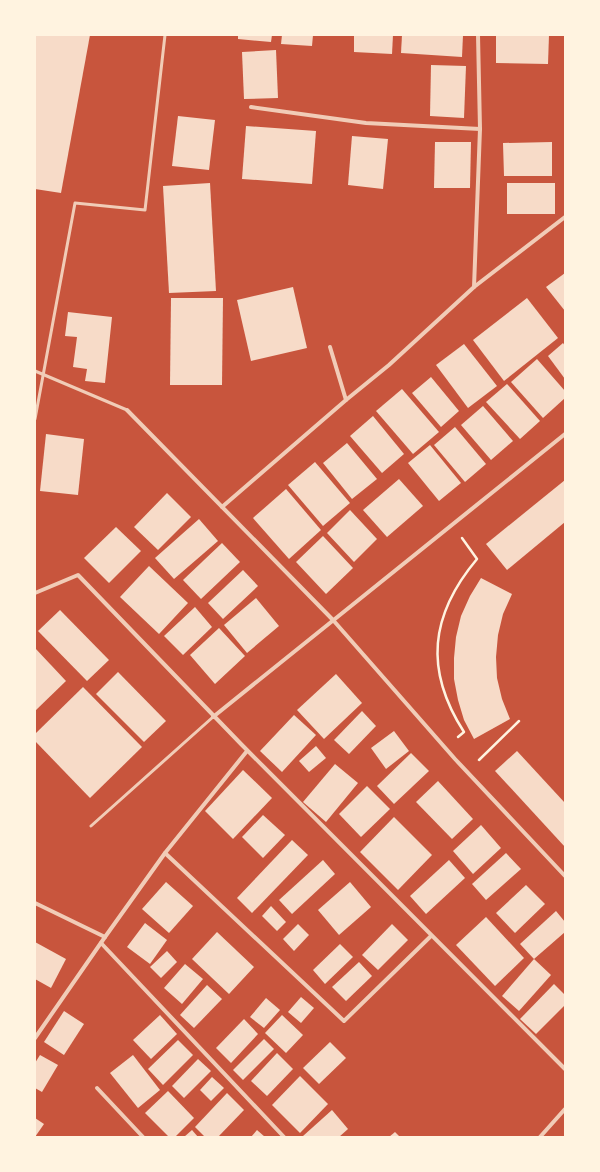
<svg xmlns="http://www.w3.org/2000/svg" width="600" height="1172" viewBox="0 0 600 1172" font-family="'Titillium Web',sans-serif">
	<style>
		.building { fill: #f7dbc8 }
		.lines { fill: none; stroke-linecap: round; stroke-linejoin: round }
		.path { stroke: #fff3e0; stroke-width: 2.5 }
		.service { stroke: #f1ccb7; stroke-width: 3 }
		.minor { stroke: #f1ccb7; stroke-width: 4 }
	</style>
	<rect width="100%" height="100%" fill="#c8553d"/>
	<!-- building -->
	<g class="building">
		<path d="M35,35H90L61,193L35,189Z"/>
		<path d="M238,35H272L271,42L238,39Z"/>
		<path d="M282,35H313L312,46L281,44Z"/>
		<path d="M354,35H393L392,54L354,52Z"/>
		<path d="M402,35H463L462,57L401,53Z"/>
		<path d="M496,35H549L548,64L496,63Z"/>
		<path d="M276,50L278,98L244,99L242,52Z"/>
		<path d="M431,65L466,66L464,118L430,116Z"/>
		<path d="M178,116L215,120L209,170L172,166Z"/>
		<path d="M246,126L316,131L312,184L242,179Z"/>
		<path d="M352,136L388,139L383,189L348,185Z"/>
		<path d="M435,142H471L470,188H434Z"/>
		<path d="M552,142V176H504L503,143Z"/>
		<path d="M210,183L216,291L169,293L163,186Z"/>
		<rect x="507" y="183" width="48" height="31"/>
		<path d="M565,273V311L546,287Z"/>
		<path d="M293,287L307,348L251,361L237,300Z"/>
		<path d="M171,298H223L222,385H170Z"/>
		<path d="M527,298L558,338L504,381L473,340Z"/>
		<path d="M68,312L112,317L105,383L85,381L87,369L73,367L77,337L65,336Z"/>
		<path d="M563,343L565,346V379L548,356Z"/>
		<path d="M464,344L497,386L468,408L436,365Z"/>
		<path d="M537,359L565,391V398L543,418L511,382Z"/>
		<path d="M431,377L459,411L441,427L412,393Z"/>
		<path d="M507,384L540,421L520,439L486,402Z"/>
		<path d="M402,389L439,432L413,454L376,411Z"/>
		<path d="M483,406L513,441L491,460L461,425Z"/>
		<path d="M373,416L404,454L382,473L350,436Z"/>
		<path d="M455,427L486,464L465,482L434,445Z"/>
		<path d="M46,434L84,439L78,495L40,491Z"/>
		<path d="M347,443L377,479L352,499L323,463Z"/>
		<path d="M430,445L461,483L439,501L408,463Z"/>
		<path d="M315,462L350,503L323,526L288,485Z"/>
		<path d="M399,479L423,506L387,537L363,510Z"/>
		<path d="M565,480V522L507,570L486,544Z"/>
		<path d="M286,489L321,530L289,559L253,518Z"/>
		<path d="M167,493L191,517L158,550L134,527Z"/>
		<path d="M350,510L377,539L354,562L327,533Z"/>
		<path d="M199,519L218,541L174,579L155,558Z"/>
		<path d="M116,527L141,551L109,583L84,558Z"/>
		<path d="M323,536L353,568L326,594L296,562Z"/>
		<path d="M222,543L240,562L201,599L183,580Z"/>
		<path d="M149,566L188,603L159,634L120,597Z"/>
		<path d="M243,570L258,586L223,619L208,603Z"/>
		<path d="M481,578L512,594L503,614L498,635L496,657L497,678L502,699L510,719L474,739L464,720L458,700L454,679V658L456,637L461,616L470,596Z"/>
		<path d="M256,598L279,626L247,653L224,625Z"/>
		<path d="M195,607L212,627L183,655L164,636Z"/>
		<path d="M60,610L109,660L87,681L38,631Z"/>
		<path d="M219,628L245,656L215,684L190,655Z"/>
		<path d="M35,648L66,681L35,711Z"/>
		<path d="M118,672L166,721L144,742L96,694Z"/>
		<path d="M336,674L362,703L324,739L297,710Z"/>
		<path d="M83,687L142,747L90,798L35,741V734Z"/>
		<path d="M362,711L376,726L349,754L334,740Z"/>
		<path d="M294,715L316,735L282,772L260,751Z"/>
		<path d="M394,731L409,751L386,769L371,748Z"/>
		<path d="M316,746L326,758L309,772L299,761Z"/>
		<path d="M517,751L565,803V847L495,771Z"/>
		<path d="M411,753L429,771L394,804L377,786Z"/>
		<path d="M335,764L358,783L326,822L303,802Z"/>
		<path d="M243,770L272,798L233,839L205,811Z"/>
		<path d="M438,781L473,819L452,839L416,802Z"/>
		<path d="M367,786L390,809L361,837L339,814Z"/>
		<path d="M263,815L285,835L263,858L242,837Z"/>
		<path d="M394,817L432,855L398,890L360,852Z"/>
		<path d="M481,825L501,848L473,874L453,851Z"/>
		<path d="M292,840L308,855L252,913L237,898Z"/>
		<path d="M506,853L521,869L486,900L472,884Z"/>
		<path d="M323,860L335,874L292,914L279,900Z"/>
		<path d="M449,860L465,878L426,914L410,896Z"/>
		<path d="M166,882L193,906L169,933L142,909Z"/>
		<path d="M350,882L371,907L339,935L318,910Z"/>
		<path d="M526,885L545,904L515,933L496,913Z"/>
		<path d="M271,906L286,922L277,931L262,916Z"/>
		<path d="M556,911L565,922V932L534,959L520,944Z"/>
		<path d="M486,917L524,958L495,986L456,945Z"/>
		<path d="M145,923L167,940L150,964L127,947Z"/>
		<path d="M298,924L309,935L294,951L283,939Z"/>
		<path d="M392,924L408,940L378,970L362,955Z"/>
		<path d="M217,932L254,967L229,994L192,959Z"/>
		<path d="M35,942L66,959L51,988L35,979Z"/>
		<path d="M340,944L353,957L325,984L313,970Z"/>
		<path d="M167,951L177,962L161,978L150,967Z"/>
		<path d="M534,959L551,975L519,1011L502,996Z"/>
		<path d="M359,962L372,976L346,1001L332,987Z"/>
		<path d="M185,964L203,979L182,1004L164,988Z"/>
		<path d="M554,984L565,995V1005L536,1034L520,1019Z"/>
		<path d="M207,985L222,999L194,1028L180,1015Z"/>
		<path d="M301,997L314,1008L301,1023L288,1012Z"/>
		<path d="M266,998L280,1010L264,1028L250,1017Z"/>
		<path d="M64,1011L84,1024L64,1055L44,1042Z"/>
		<path d="M160,1015L177,1034L151,1059L133,1040Z"/>
		<path d="M282,1015L303,1035L286,1053L265,1033Z"/>
		<path d="M244,1019L258,1034L231,1063L216,1048Z"/>
		<path d="M264,1039L274,1049L243,1080L233,1070Z"/>
		<path d="M178,1040L193,1055L163,1085L148,1069Z"/>
		<path d="M330,1042L346,1058L319,1084L303,1068Z"/>
		<path d="M277,1053L293,1069L267,1096L251,1081Z"/>
		<path d="M40,1055L58,1065L42,1092L35,1088V1063Z"/>
		<path d="M133,1055L160,1090L138,1108L110,1073Z"/>
		<path d="M198,1059L211,1071L184,1098L172,1086Z"/>
		<path d="M300,1076L328,1104L300,1133L272,1105Z"/>
		<path d="M212,1077L224,1088L211,1101L200,1090Z"/>
		<path d="M168,1091L194,1118L175,1137H169L145,1113Z"/>
		<path d="M227,1093L244,1110L218,1137H205L195,1127Z"/>
		<path d="M332,1110L348,1129L339,1137H304L303,1136Z"/>
		<path d="M35,1118L44,1124L35,1137Z"/>
		<path d="M192,1130L198,1137H184Z"/>
		<path d="M257,1130L265,1137H251Z"/>
		<path d="M395,1132L400,1137H389Z"/>
	</g>
	<g class="lines">
		<!-- path -->
		<g class="path">
			<path d="M458,737L464,732C424,670 430,615 477,559L462,538"/>
			<path d="M479,760L519,721"/>
		</g>
		<!-- service -->
		<g class="service">
			<path d="M35,371L127,410"/>
			<path d="M35,419L75,203L145,210L165,35"/>
			<path d="M91,826L213,717"/>
		</g>
		<!-- minor -->
		<g class="minor">
			<path d="M251,107L366,123L480,129L478,35"/>
			<path d="M474,287L480,129"/>
			<path d="M330,347L346,400L389,365L474,287L565,217"/>
			<path d="M127,410L333,620L455,759L565,876"/>
			<path d="M222,507L346,400"/>
			<path d="M35,593L78,575L241,744L565,1069"/>
			<path d="M213,717L565,434"/>
			<path d="M165,853L344,1021L431,936"/>
			<path d="M35,903L105,937L35,1038"/>
			<path d="M105,937L165,853L247,751"/>
			<path d="M101,943L284,1137"/>
			<path d="M97,1088L143,1137"/>
			<path d="M540,1137L565,1109"/>
		</g>
	</g>
	<!-- border -->
	<rect width="600" height="1172" fill="none" stroke="#fff3e0" stroke-width="72"/>
</svg>
